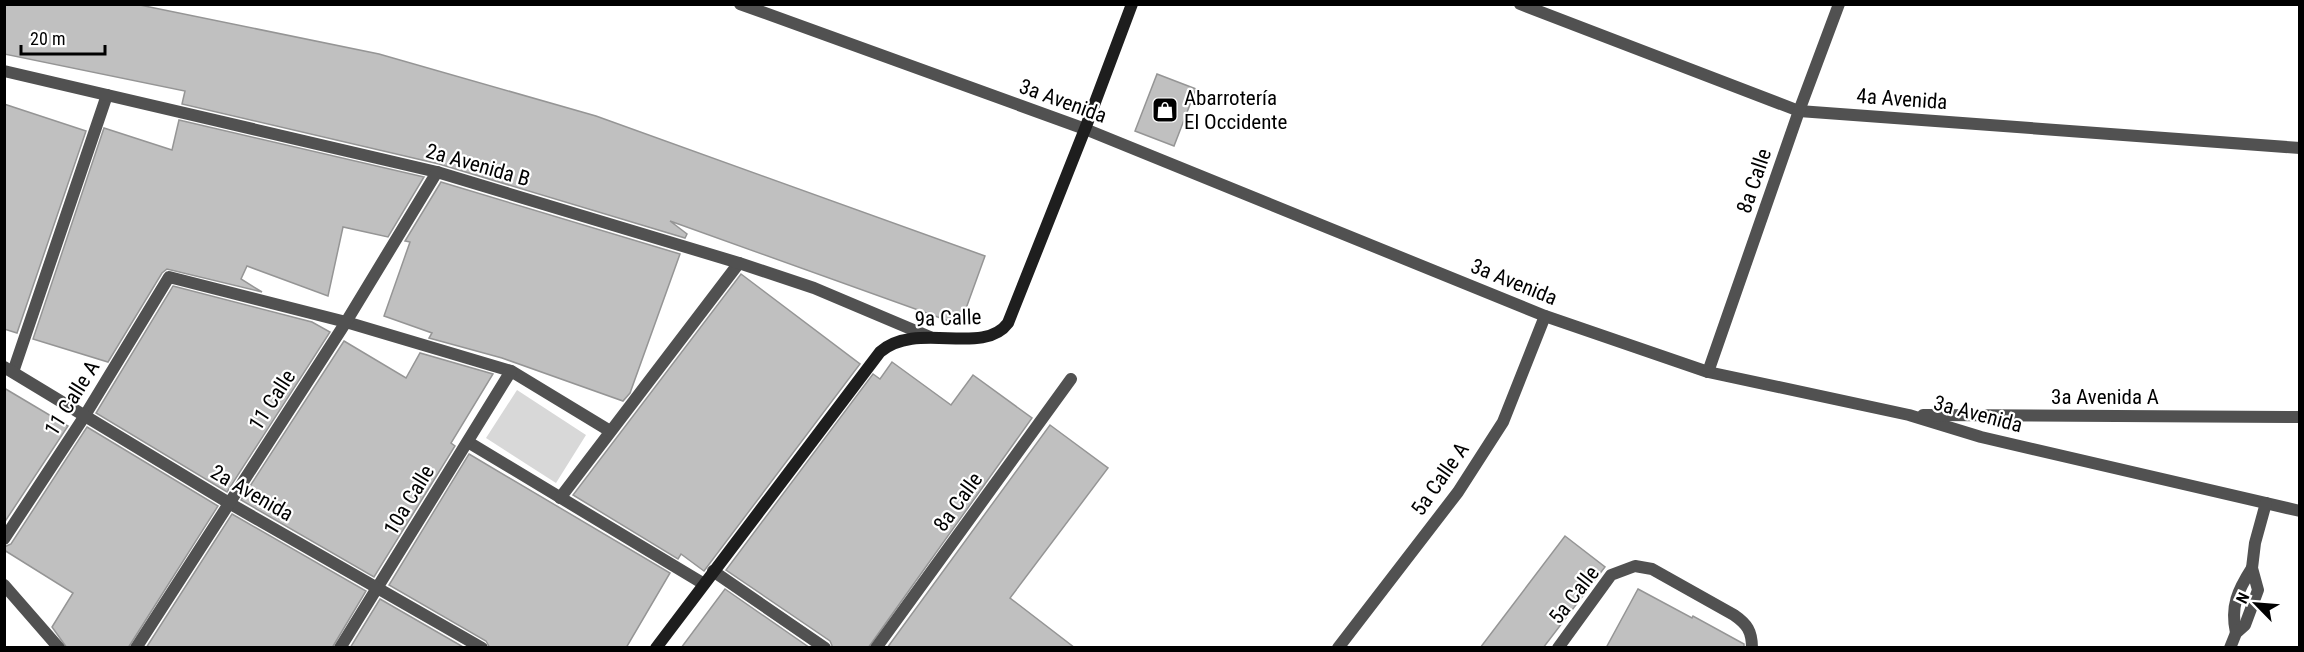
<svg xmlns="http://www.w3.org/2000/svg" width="2304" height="652" viewBox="0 0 2304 652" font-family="'Roboto Condensed',sans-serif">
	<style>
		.green { fill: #d8d8d8 }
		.building { fill: #c0c0c0; stroke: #959595; stroke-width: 1.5 }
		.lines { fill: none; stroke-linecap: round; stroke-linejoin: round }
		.lane { stroke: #515151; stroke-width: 12 }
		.street { stroke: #515151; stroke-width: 12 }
		.secondary { stroke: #1e1e1e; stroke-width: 12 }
		.labels { text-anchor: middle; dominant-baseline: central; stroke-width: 4.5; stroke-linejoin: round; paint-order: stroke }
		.poi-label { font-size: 21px; fill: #000; stroke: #fff; text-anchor: start }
		.street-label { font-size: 21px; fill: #000; stroke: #fff }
	</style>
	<rect width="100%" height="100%" fill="#fff"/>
	<!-- green -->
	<path class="green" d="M517,390L586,435L556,483L486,438Z"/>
	<!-- building -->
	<g class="building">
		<path d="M4,4H135L379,54L596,116L985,256L960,325L670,221L687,234L685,238L439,164L182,104L185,91L4,54Z"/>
		<path d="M1157,74L1196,89L1174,146L1135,131Z"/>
		<path d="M4,104L86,131L17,333L4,329Z"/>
		<path d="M179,120L424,177L388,237L343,227L328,296L247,266L241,279L262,292L167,269L162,273L108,362L33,339L104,128L172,150Z"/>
		<path d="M441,182L680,254L630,393L623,401L502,358L429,338L432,333L384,316L410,242L405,241Z"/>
		<path d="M741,274L860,364L704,571L681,554L678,559L573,495Z"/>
		<path d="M173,286L312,322L330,332L227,492L96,413Z"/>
		<path d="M344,341L406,378L420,353L493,374L451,443L455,446L374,577L241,500Z"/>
		<path d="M892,362L951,405L973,375L1032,418L868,648H833L830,641L726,570L873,374L880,379Z"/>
		<path d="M4,388L68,426L4,523Z"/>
		<path d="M1050,425L1108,468L1010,598L1075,648H887Z"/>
		<path d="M87,427L218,506L128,648H67L52,627L73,593L4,550V547L11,544Z"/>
		<path d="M469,454L670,573L626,648H490L486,641L389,585Z"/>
		<path d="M232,514L366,591L332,648H146Z"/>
		<path d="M1565,536L1605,567L1543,648H1480Z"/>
		<path d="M725,589L810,648H681Z"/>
		<path d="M1638,589L1692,618L1693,616L1744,644V648H1606Z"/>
		<path d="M380,599L465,648H350Z"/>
	</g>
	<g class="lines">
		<!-- lane -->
		<g class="lane">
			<path d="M13,372L107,95"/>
			<path d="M468,442L704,584"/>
			<path d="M560,498L739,263"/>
			<path d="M4,539L84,417L169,277L346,322L511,371L610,431"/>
			<path d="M713,571L825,648"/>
			<path d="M4,585L59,648"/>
			<path d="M340,648L511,371"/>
			<path d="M1338,648L1458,492L1503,422L1545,316"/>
		</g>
		<!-- street -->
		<g class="street">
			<path d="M740,4L1085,129L1545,316L1708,372L1909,415L1981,437L2300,511"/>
			<path d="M1520,4L1799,111L2300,148"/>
			<path d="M4,71L437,172L739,263L814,288L930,337"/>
			<path d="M4,367L229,503L482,648"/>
			<path d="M1708,372L1799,111L1839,4"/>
			<path d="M1923,415L2300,417"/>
			<path d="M2236,633C2230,606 2238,590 2252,568"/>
			<path d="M136,648L346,322L437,172"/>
			<path d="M876,648L1071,379"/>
			<path d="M1558,648L1611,575L1635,566L1652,569L1734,615C1747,624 1752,631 1752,648"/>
			<path d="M2230,648L2236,633L2245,625L2258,590L2252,568L2255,543L2266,503"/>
		</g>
		<!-- secondary -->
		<path class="secondary" d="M656,648L880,352C917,320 983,357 1008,323L1085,129L1132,4"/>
	</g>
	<!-- icons -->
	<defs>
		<g id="shop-square" transform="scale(1.35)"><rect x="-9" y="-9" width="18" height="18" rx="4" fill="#000" stroke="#fff"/><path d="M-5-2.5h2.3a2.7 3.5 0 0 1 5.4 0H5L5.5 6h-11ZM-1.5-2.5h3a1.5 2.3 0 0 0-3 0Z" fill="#fff"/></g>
	</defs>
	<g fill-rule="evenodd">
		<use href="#shop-square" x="1165" y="110"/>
	</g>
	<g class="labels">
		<!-- poi labels -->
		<g class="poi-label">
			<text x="1184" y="98">Abarrotería<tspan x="1184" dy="24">El Occidente</tspan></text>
		</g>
		<!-- street labels -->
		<g class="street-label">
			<text transform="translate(1902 99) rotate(4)">4a Avenida</text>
			<text transform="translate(1063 101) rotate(20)">3a Avenida</text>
			<text transform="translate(478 165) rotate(16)">2a Avenida B</text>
			<text transform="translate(1754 181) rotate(-71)">8a Calle</text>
			<text transform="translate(1514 282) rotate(22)">3a Avenida</text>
			<text transform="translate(948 318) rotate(-2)">9a Calle</text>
			<text x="2105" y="397">3a Avenida A</text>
			<text transform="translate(72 398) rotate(-58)">11 Calle A</text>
			<text transform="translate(272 400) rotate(-57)">11 Calle</text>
			<text transform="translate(1978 414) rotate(15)">3a Avenida</text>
			<text transform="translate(1440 479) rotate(-55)">5a Calle A</text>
			<text transform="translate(252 493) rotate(30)">2a Avenida</text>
			<text transform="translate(409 500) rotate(-59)">10a Calle</text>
			<text transform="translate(958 502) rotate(-54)">8a Calle</text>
			<text transform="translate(1574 595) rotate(-52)">5a Calle</text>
		</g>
	</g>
	<!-- border -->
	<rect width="2304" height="652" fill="none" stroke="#000000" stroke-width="12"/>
	<!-- north arrow -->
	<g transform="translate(2256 604) rotate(295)" stroke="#ffffff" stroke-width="4.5" paint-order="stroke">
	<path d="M0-4.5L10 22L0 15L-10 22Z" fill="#000000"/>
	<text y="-9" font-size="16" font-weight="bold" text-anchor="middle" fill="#000000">N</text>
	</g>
	<!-- scale -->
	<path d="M21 45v9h84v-9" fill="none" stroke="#000000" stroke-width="3"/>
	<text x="30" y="45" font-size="18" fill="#000000" stroke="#ffffff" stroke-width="4.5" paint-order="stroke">20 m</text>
</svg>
